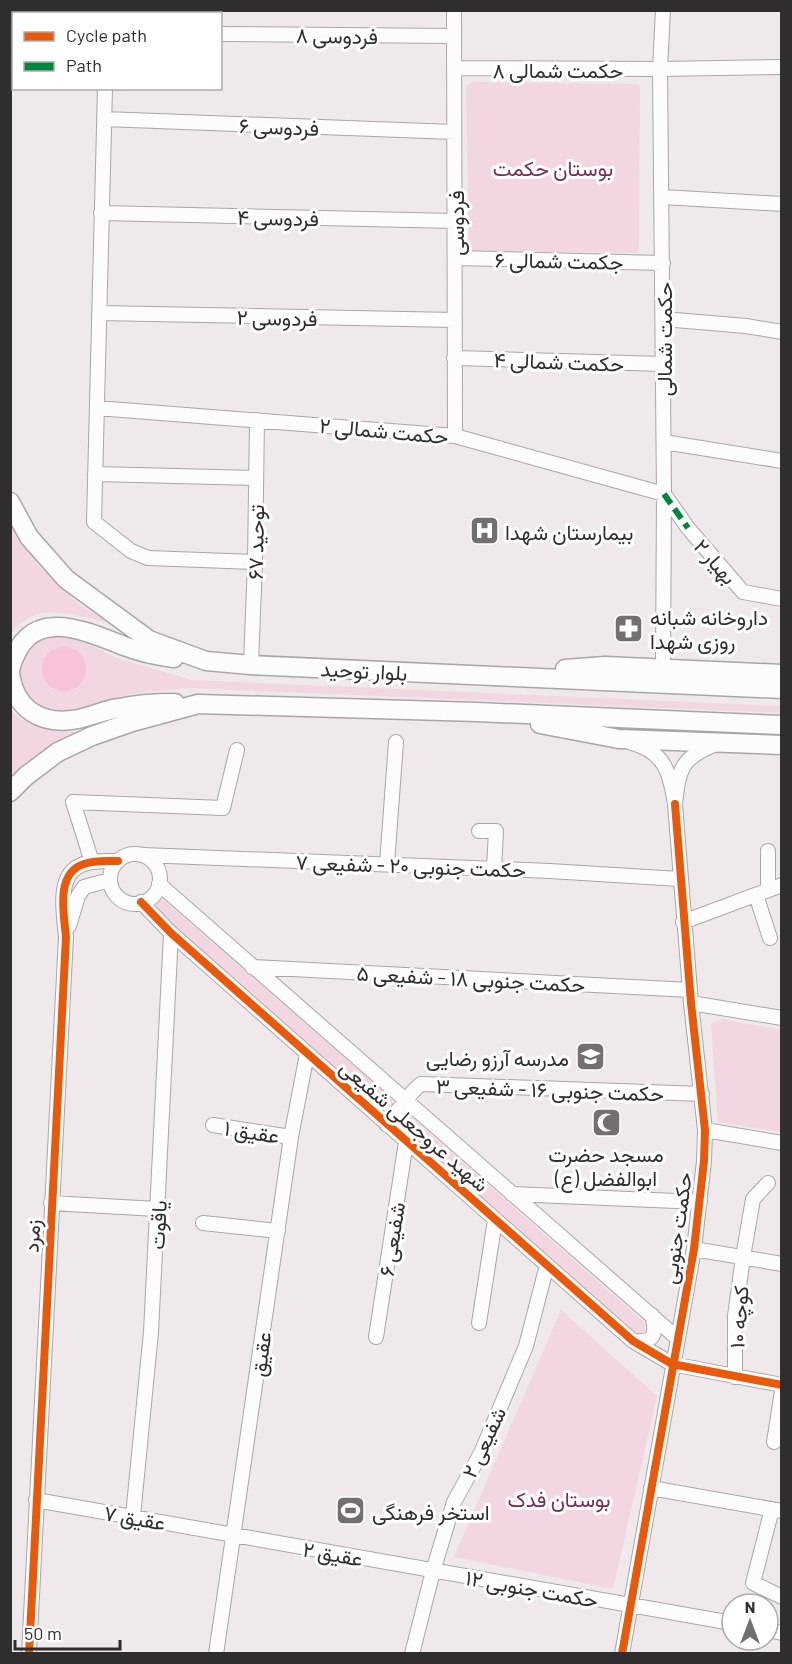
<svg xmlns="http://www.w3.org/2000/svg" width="792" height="1664" viewBox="0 0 792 1664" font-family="Barlow,Vazirmatn,sans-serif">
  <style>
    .green { fill: #f2d6e2 }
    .water { fill: #f7c2da }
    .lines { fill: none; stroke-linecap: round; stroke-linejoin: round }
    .minor-casing { stroke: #aaa6a8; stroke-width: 16 }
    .major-casing { stroke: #aaa6a8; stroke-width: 21 }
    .minor { stroke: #fdfcfc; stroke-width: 14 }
    .major { stroke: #fdfcfc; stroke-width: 18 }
    .quiet { stroke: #00873e; stroke-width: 6; stroke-dasharray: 12 6; stroke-linecap: butt }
    .cycleway-casing { stroke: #fff; stroke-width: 11 }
    .cycleway { stroke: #e8590c; stroke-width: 8 }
    .labels { text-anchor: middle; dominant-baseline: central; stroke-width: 6; stroke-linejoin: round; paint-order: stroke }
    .street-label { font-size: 21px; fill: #302d2e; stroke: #fff }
    .park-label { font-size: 21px; fill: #7b2955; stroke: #fff }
    .poi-label { font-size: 21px; fill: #302d2e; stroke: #fff; text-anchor: start }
  </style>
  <rect width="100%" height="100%" fill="#efe9ec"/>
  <path class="green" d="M472,82L638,84L640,87L639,249L636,253L473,251L469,247L466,86Z
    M10,520L39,566L80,605L108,623C75,615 36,600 11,633Z
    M59,635L73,637L117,658L191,680L781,706L782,713L191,688C172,690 151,691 132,694C101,700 34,732 21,686C15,668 24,653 36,640Z
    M11,712C31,727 51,730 76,732L27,762L11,777Z
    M159,896L392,1099L393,1106L389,1112H385L376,1105L151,906Z
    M722,1019L781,1030V1132L718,1122L711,1024Z
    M407,1115L410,1116L644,1322L646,1331L638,1333L634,1331L402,1127L401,1119Z
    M561,1310L657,1396L613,1589L454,1557Z"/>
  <path class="water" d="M42 669a22 22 0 1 1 44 0a22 22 0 1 1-44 0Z"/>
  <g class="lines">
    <defs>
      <path id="minor" d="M454,10L455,436
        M106,14L107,10
        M220,34L454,36
        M455,68L660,69L782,67
        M105,88L94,522L131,551L148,558L255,562
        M104,119L454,132
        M663,197L782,204
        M101,213L455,221
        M455,258L663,263
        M99,313L455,320
        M663,319L746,326L782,332
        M454,358L664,364
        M97,408L455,436L664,494L688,528L743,592L782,599
        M664,442L782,461
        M95,474L256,478
        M251,665L255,562L257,420
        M663,668L664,494L660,69L663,10
        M632,743C665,752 670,773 675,804C679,768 681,758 716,744
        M479,831H496L494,868
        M768,851V890
        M110 879a25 25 0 1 1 50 0a25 25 0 1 1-50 0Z
        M143,855L550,871L679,879
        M92,862L73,802L223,808L237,750
        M387,864L396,742
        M159,884L677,1338
        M756,895L770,938
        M141,902L171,933L633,1341L672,1364L782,1385
        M683,922L782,885
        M69,926L78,896L84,887L110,880
        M252,967L690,990
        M691,1003L782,1018
        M213,1125L291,1137
        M387,1125C398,1111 407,1095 421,1084L702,1094
        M705,1130L782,1143
        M512,1194L700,1202
        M51,1203L157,1209
        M203,1223L278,1231
        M694,1249L782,1264
        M479,1323L495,1220
        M376,1337L406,1142
        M633,1341C655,1343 657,1334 652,1315
        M735,1377V1316L743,1257L753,1199L768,1183
        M774,1442L782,1391
        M651,1488L782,1511
        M36,1500L732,1623
        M772,1509L753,1583L782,1597
        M133,1516L151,1332L171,933
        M768,1630L782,1633
        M29,1654L66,937C64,914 55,873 84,864C94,860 107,861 118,861
        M216,1654L291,1137L307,1054
        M412,1654L433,1571L454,1502L481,1453L526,1346L547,1265
        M622,1654L694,1249L704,1161L705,1130L691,1003L675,804"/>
      <path id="major" d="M10,502L29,537L66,579L149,640L206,661L251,665L782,689
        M565,669L605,666L782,674
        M10,670C27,605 79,628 124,646C139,652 158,656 174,658
        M10,673C15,710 42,726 78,719C92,716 105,710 119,708C137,704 156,703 175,703
        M540,724L619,739L782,745
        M10,792L26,776L58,752L92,736L132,722L198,704L477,712L782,725"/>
    </defs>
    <use href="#minor" class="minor-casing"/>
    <use href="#major" class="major-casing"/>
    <use href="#minor" class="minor"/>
    <use href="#major" class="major"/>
    <path class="quiet" d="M664,494L688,528"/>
    <defs>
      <path id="cycleway" d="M141,902L171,933L633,1341L672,1364L782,1385
        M29,1654L66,937C64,914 55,873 84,864C94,860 107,861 118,861
        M622,1654L694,1249L704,1161L705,1130L691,1003L675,804"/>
    </defs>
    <use href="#cycleway" class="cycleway-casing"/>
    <use href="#cycleway" class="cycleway"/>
  </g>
  <defs>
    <symbol id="hospital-square" viewBox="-11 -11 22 22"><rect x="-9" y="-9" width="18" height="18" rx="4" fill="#736f70" stroke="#fff"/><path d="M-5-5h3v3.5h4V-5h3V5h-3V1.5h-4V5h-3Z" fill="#fff"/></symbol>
    <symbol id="pharmacy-square" viewBox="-11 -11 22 22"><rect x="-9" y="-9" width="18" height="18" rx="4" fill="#736f70" stroke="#fff"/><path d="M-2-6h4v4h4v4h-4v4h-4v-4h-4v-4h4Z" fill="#fff"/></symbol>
    <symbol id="school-square" viewBox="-11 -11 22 22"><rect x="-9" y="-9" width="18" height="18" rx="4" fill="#736f70" stroke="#fff"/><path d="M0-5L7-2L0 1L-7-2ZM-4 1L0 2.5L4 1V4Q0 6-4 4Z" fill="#fff"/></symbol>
    <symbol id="mosque-square" viewBox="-11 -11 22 22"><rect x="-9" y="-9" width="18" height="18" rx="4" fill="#736f70" stroke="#fff"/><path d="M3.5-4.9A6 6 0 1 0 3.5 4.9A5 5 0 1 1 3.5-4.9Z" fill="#fff"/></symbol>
    <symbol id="stadium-square" viewBox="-11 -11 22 22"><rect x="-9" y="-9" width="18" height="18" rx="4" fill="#736f70" stroke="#fff"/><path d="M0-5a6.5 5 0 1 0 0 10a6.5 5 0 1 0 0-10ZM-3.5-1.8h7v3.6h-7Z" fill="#fff"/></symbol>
  </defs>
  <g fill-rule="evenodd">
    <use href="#hospital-square" x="468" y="514" width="33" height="33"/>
    <use href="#pharmacy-square" x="612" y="612" width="33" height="33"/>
    <use href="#school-square" x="574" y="1040" width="33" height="33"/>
    <use href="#mosque-square" x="590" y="1106" width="33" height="33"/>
    <use href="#stadium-square" x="334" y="1494" width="33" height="33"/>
  </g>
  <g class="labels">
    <g class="street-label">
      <text transform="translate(337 35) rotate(1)">فردوسی ۸</text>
      <text x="558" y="69">حکمت شمالی ۸</text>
      <text transform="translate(279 126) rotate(2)">فردوسی ۶</text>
      <text transform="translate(278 217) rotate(1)">فردوسی ۴</text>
      <text transform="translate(455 223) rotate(-90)">فردوسی</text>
      <text transform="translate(559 260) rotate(1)">جکمت شمالی ۶</text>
      <text transform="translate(277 317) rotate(1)">فردوسی ۲</text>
      <text transform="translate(663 339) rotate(-90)">حکمت شمالی</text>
      <text transform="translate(559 361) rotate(2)">حکمت شمالی ۴</text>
      <text transform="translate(384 430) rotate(5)">حکمت شمالی ۲</text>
      <text transform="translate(255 542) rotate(-89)">توحید ۶۷</text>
      <text transform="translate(716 561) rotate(49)">بهیار ۲</text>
      <text transform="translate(364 670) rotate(3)">بلوار توحید</text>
      <text transform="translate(411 865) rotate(2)">حکمت جنوبی ۲۰ - شفیعی ۷</text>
      <text transform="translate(471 978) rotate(3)">حکمت جنوبی ۱۸ - شفیعی ۵</text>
      <text transform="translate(550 1089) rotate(2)">حکمت جنوبی ۱۶ - شفیعی ۳</text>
      <text transform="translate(415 1125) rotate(41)">شهید عروجعلی شفیعی</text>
      <text transform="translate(252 1131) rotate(9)">عقیق ۱</text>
      <text transform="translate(157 1225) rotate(-87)">یاقوت</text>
      <text transform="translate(676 1228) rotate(-82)">حکمت جنوبی</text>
      <text transform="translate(31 1236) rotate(-87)">زمرد</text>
      <text transform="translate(391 1239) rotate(-81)">شفیعی ۶</text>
      <text transform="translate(738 1317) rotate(-86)">کوچه ۱۰</text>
      <text transform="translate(260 1354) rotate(-82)">عقیق</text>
      <text transform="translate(483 1442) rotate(-65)">شفیعی ۲</text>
      <text transform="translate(135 1517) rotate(10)">عقیق ۷</text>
      <text transform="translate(333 1553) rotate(10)">عقیق ۲</text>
      <text transform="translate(532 1588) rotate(10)">حکمت جنوبی ۱۲</text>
    </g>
    <g class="park-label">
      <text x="553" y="167">بوستان حکمت</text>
      <text x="559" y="1498">بوستان فدک</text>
    </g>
    <g class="poi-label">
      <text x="505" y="531">بیمارستان شهدا</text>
      <text x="650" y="616">داروخانه شبانه<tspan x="650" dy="24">روزی شهدا</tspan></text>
      <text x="569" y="1057" text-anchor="end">مدرسه آرزو رضایی</text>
      <text x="606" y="1153" text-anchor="middle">مسجد حضرت<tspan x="606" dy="24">ابوالفضل (ع)</tspan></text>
      <text x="372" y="1511">استخر فرهنگی</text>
    </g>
  </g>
  <rect width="792" height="1664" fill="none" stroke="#302d2e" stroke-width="24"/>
  <rect x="12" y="12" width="210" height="78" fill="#ffffff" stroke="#acabab" stroke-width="1.5"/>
  <rect x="24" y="32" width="30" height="9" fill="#e8590c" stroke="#acabab" stroke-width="1.5"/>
  <text x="66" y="42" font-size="18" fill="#302d2e">Cycle path</text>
  <rect x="24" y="62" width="30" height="9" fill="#00873e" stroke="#acabab" stroke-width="1.5"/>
  <text x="66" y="72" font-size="18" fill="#302d2e">Path</text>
  <g transform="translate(750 1622)"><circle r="28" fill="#ffffff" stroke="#acabab" stroke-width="1.5"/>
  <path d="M0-4.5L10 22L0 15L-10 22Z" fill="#736f70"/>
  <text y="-9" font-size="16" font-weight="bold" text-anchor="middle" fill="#302d2e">N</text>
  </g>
  <path d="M15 1640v9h105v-9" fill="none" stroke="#302d2e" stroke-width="3"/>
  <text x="24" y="1640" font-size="18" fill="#302d2e" stroke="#ffffff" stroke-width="4.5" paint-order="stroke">50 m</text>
</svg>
